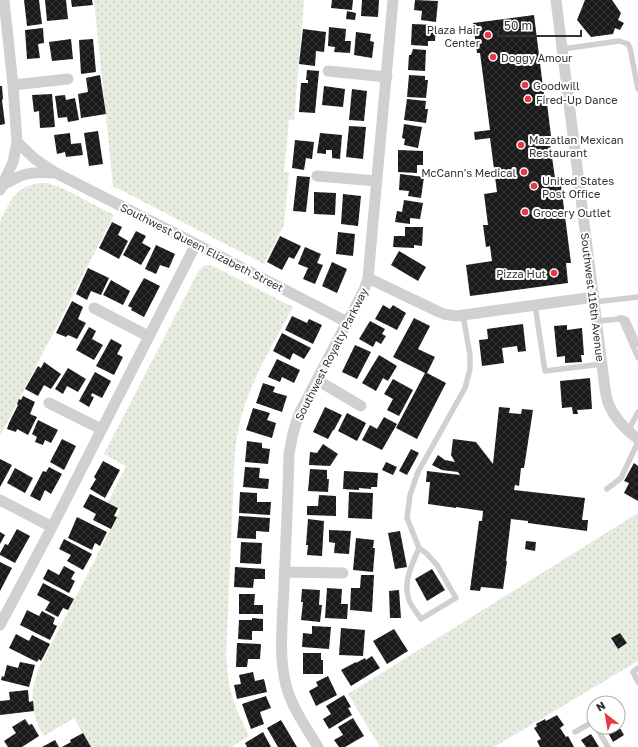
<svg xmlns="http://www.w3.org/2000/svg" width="638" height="747" viewBox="0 0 638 747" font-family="'Golos Text',sans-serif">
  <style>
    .grass { fill: url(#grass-dots) }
    .building { fill: url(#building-cross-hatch) }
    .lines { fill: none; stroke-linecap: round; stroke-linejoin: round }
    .lane { stroke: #d0d0d0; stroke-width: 5.5 }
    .street { stroke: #d0d0d0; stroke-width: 11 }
    .poi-dot { fill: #e63946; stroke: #fff; stroke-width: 1.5 }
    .labels { text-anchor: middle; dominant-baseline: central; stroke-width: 4; stroke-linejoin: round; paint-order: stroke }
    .poi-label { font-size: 11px; fill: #333; stroke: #fff; text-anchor: start }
    .street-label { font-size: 11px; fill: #333; stroke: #fff }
  </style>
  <defs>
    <pattern id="grass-dots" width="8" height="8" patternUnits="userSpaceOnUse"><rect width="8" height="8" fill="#e6ecdf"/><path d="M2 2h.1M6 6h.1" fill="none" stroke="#c6cbc0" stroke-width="1.8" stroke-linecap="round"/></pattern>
    <pattern id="building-cross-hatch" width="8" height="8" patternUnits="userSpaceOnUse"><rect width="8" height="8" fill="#1a1a1a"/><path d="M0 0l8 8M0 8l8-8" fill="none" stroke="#333"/></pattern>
  </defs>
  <rect width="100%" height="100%" fill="#fff"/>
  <path class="grass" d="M94,0H304L294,120H289L284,172L289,173L284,225L264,264L113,186Z
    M40,183H47L60,187L114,215L0,436V221C11,200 15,187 40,183Z
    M205,265L213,266L293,307C274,343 251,379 241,418C238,428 237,438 235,449L226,657C227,664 227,670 228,676C230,698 240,717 249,736L231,747H91L74,718L44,736C34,720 30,702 34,684C35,679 37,673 39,668L121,509L108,502L126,466L104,454L199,270L201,268Z
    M638,513V661L494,747H380L348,694Z"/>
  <path class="building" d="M24,0H39L42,24L27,26Z
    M45,0H66L68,19L47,21Z
    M71,0H92L93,5L72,7Z
    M332,0H353L352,10L331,8Z
    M362,0H379L378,17L361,16Z
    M415,0L438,1L436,22L421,20L422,11L414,10Z
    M585,0H612L621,13L618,20L624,23L620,30L615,28L613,34L591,37L577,20Z
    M347,11L356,13L355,20L346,19Z
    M534,15L544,95H546L551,136H549L556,185H561L571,263H566L568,283L470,296L466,265L492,261L490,246L486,247L483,225H488L484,194L497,192L490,138L475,140L474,132L490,130L480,53H477L473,23Z
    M412,24L436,25L435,41H428V46L411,45Z
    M329,27L346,29L345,41H351L350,53L334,52L335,47L328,46Z
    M43,28L44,43L38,44L40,58L27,59L25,30Z
    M303,29L326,32L324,52L316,51L315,66L299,64Z
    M356,32L371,34L370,41L374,42L372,58L354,55Z
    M71,39L73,59L52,61L49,42Z
    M93,39L96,72L81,74L79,40Z
    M413,49L426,50L425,71L408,70L409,55H411Z
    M307,70L319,71L315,113L299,112L301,83H308V80H306Z
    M100,75L106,114L81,118L78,94L88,92L86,78Z
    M409,75L425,76V80H428L426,98L407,97Z
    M0,86H2L3,99L2,100L5,124L0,125Z
    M324,86L345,89L343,107L322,105Z
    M352,89L367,91L364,121L349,120Z
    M52,94L55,127L40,128L39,111L34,112L32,95Z
    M65,95L66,100L75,98L79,120L68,122L67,117L58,118L55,96Z
    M407,99L426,101L425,109H428L426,123L404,120Z
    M404,124L422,127L418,148L404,145L405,139L402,138Z
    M349,126L366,127L363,159L346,157Z
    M98,131L103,164L89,166L84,133Z
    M70,133L71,144L81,143L83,155L66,157L65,152L57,154L54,135Z
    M320,133L342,135L340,159L332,158V150H326V154L317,153Z
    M295,140L314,142L312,159L306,158L304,170L292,168Z
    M398,150L423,151V165H417V173L398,172Z
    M400,174L424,177L421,198L408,196L409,191L399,190Z
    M297,176L310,177L306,212L293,211Z
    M314,192L336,193L335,215L314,214Z
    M343,194L361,196L358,226L341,224Z
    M404,200L423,203L420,219L410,218V224L395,222L397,211L402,212Z
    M112,222L122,227L118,235L128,241L119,259L99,248Z
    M405,227H423L422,246L414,245V248L393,247L394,236H405Z
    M136,231L146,236L142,243L151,248L141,265L123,255Z
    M338,232L355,234L353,256L336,254Z
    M280,236L301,246L294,259L289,257L282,270L267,262Z
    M156,245L175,254L169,268L160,265L156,274L145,269Z
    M305,247L321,254L317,263L323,265L315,284L303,279L308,268L298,264Z
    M399,251L426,267L418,281L391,265Z
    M332,262L347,269L337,293L322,286Z
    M88,268L109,278L101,295L91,291L87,300L76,294Z
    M144,278L160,286L144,317L131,310L132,308L128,306Z
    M111,280L130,291L123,305L103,295Z
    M72,301L83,307L78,319L86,323L77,339L68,335L66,337L56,333Z
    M383,305L390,309L393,305L406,313L397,330L375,319Z
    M292,316L307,323L309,319L322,325L313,344L285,330Z
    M414,318L430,326L418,349L435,357L427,373L446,383L417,439L396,428L425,373L393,357Z
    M370,321L385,329L382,334L386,336L381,344L376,341L373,347L359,339Z
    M523,324L526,351L518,352L517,346L502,348L504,363L482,366L479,340L488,339L487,329Z
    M567,325V330L582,328L584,355H581L582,362L565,363V356L557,357L554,326Z
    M89,327L96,331L92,339L103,345L94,360L76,350Z
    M282,333L311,348L304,359L293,353L290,360L273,351Z
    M111,339L122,345L117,354L123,357L114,375L96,366Z
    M355,345L371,352L357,379L342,372Z
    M379,355L397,366L388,381L383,378L376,391L362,383Z
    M277,359L300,370L294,383L282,377L280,382L268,377Z
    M44,362L61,374L51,389L44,385L38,396L25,389L38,366L41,368Z
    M68,368L86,379L78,392L67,386L63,394L55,389Z
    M95,372L111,381L102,398L92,393L91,396L94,397L89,407L79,401Z
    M590,378L592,409L577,410L578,414H573L572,407L562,408L560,381Z
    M393,379L413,390L399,416L387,410L393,399L384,394Z
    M263,383L275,387L273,392L287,396L282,412L256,403Z
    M23,396L35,402L30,414L37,417L28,435L17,429L16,432L7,429L9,423L18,405L17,404L19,399L21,400Z
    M325,407L342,415L334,430H333L328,439L313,432Z
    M499,407L510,408L509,413L521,414L522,409L533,410L524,468H521L519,486L515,485L514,490L585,498L582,520H588L587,531L528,523V521L511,519L506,561H507L503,589L481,587L480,591L470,590L479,521H482L483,511L456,507V508L428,504L430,482H426L427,471L460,475L458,472L442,470L432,465L438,455L445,460L455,462L451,455L453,439L476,442L493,464Z
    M253,408L270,413L267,420L276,423L272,438L246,430Z
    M347,413L366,423L357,441L338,431Z
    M384,417L397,424L382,450L362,440L370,425L377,429Z
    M38,420L58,430L51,443L45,440L43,445L35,442L37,437L32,434Z
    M62,439L76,446L64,470L50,462Z
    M247,441L262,443V448L270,449L268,464L245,462Z
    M323,444L338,454L330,466L309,465L310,452L317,453Z
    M411,449L419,453L407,475L399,471Z
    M0,459L12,465L0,487Z
    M103,461L120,470L105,498L90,489L96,479L94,477Z
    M386,462L397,467L393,475L382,470Z
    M634,463L638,466V501L624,493L629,483L624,481Z
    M49,467L62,474L51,494L45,490L40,501L30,496L43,471L46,472Z
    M245,467L260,468L259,478L269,479L268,489L243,487Z
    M15,468L33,478L25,493L7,483Z
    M310,469L327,470V479H329L328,492L308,491Z
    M344,471L378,473L377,487H371V489L359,488V490L343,489Z
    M240,492L257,493V502H271L270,515L239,513Z
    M349,492L373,493L372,519L348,518Z
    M90,494L118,508L114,516L117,517L111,529L93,520L96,514L83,507Z
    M319,495L336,496V516L307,515V506H318Z
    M239,516L270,518L269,532L256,531V539L237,538Z
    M77,517L107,532L100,546L95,543L92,550L68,538Z
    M308,519L324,521L322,556L307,555L308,545H306Z
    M17,529L30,536L15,563L0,555V553L5,544L8,545Z
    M329,530L351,531L349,554L334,553L335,543L329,542Z
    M400,531L407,567L395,569L388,533Z
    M0,532L5,535L0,544Z
    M356,538L374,540L373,548H375L373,572L353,570Z
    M64,539L92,554L83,570L67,561L71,555L59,549Z
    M526,541L536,542L535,551L525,549Z
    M241,542L262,543L261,564L240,563Z
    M0,562L12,568L0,591Z
    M64,566L75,572L71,579L75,581L69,593L43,579L48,569L59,575Z
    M235,567L265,569V579H254L253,588L234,587Z
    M432,569L445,590L427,601L415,579Z
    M361,575H374L372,612L350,610L351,588H360Z
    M43,583L74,599L68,610L63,608L58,617L45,610L50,602L37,595Z
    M327,588L342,589L341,604H348L347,619L325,618Z
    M302,589L320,590L319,605H322L320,622L301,620L303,602H301Z
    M399,590L401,618H390L389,591Z
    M239,594H255L254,605H263V614H239Z
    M27,610L39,616L42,611L55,618L53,624L57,626L50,640L20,625Z
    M252,618L263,619V631H252V640L238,639L239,620H252Z
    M312,626L331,627L329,649L302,647L303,633L312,634Z
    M341,628L365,630L363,656L339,655Z
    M394,629L408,651L387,664L373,641Z
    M620,633L627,643L618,649L611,638Z
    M16,634L29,641L32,635L50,644L41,661L39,659L37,662L9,648Z
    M237,643L261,644L260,659H248L247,667H236Z
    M303,653H321V660H323V674H303Z
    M372,656L380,668L351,686L341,670L356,662V663L365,658L366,660Z
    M20,662L35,665L29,687L1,680L2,676L4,677L7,665L18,668Z
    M253,672L255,681L264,679L267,692L237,699L234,685L241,684L239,675Z
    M328,676L337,695L316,706L309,691L318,686L316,682Z
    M28,690L29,702L33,701L34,711L0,715V701L10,700L9,692Z
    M344,695L351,707L348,708L352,715L329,729L323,719L331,714L326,706Z
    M266,696L271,708L260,712L264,724L251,729L242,704Z
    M557,715L564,725L560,728L566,737L568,736L574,747H540L537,741L541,739L534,728L537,726L536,724L545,719L546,721Z
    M353,718L364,736L345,747H339L334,740L343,735L338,727Z
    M25,719L29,725L32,724L39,736L22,747H8L4,741L16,733L12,727Z
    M281,720L297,747H278L267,728Z
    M618,725L624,735L613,742L605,727H618Z
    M263,732L271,747H247L245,743Z
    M83,733L91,747H62L71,742L70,740Z
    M591,734L599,747H586L581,740Z
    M55,740L59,747H42Z"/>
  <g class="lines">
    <path class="lane" d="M562,49L619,41L628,44L630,48L638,89
      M594,302L638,297
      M535,305L545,371L602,364
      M619,318H623L627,320L638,345
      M597,321L620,319L622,321L638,358
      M628,431L638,412
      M607,489L621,478L638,442
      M419,548C413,563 402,582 409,600C411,606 417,613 421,619L456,598L437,565L426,553L419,548L407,518L410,495L418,472L465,388L470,369V355L463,315
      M638,668L633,672L638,682
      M596,727L608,747
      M575,732L589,724L592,723L594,724"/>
    <path class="street" d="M556,0L605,389C606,395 607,400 609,405C615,419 626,430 638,439
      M328,71L387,77
      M13,85L68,79
      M17,142L35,159L56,173L196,244L347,322
      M317,176L377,181
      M2,186C22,173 32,171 56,173
      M0,190L13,162L17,142L13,85L4,0
      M368,278L439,312L444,314L456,316L594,297
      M94,308L148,336
      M317,380L361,406
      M49,403L101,429
      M0,500L52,527
      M285,572L343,573
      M0,625L52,527L196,244
      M318,747C306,727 292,708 286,685C278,654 283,617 284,585C286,541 288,498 289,454L293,433L299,414L364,290L368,278L393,0"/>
  </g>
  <g class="poi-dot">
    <circle cx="488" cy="35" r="4"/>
    <circle cx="493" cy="57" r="4"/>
    <circle cx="525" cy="85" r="4"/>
    <circle cx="528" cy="99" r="4"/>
    <circle cx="521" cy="145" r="4"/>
    <circle cx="524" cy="172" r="4"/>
    <circle cx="534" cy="186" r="4"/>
    <circle cx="525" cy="212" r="4"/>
    <circle cx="554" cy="273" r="4"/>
  </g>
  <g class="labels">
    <g class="poi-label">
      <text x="480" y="29" text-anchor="end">Plaza Hair<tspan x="480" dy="13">Center</tspan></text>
      <text x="501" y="57">Doggy Amour</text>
      <text x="533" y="85">Goodwill</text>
      <text x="536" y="99">Fired-Up Dance</text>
      <text x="529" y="139">Mazatlan Mexican<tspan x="529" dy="13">Restaurant</tspan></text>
      <text x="516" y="172" text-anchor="end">McCann's Medical</text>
      <text x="542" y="180">United States<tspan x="542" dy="13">Post Office</tspan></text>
      <text x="533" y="212">Grocery Outlet</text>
      <text x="546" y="273" text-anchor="end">Pizza Hut</text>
    </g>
    <g class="street-label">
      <text transform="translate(202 247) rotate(27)">Southwest Queen Elizabeth Street</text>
      <text transform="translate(593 297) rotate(83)">Southwest 116th Avenue</text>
      <text transform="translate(331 354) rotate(-63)">Southwest Royalty Parkway</text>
    </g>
  </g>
  <g transform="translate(606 715) rotate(329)"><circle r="19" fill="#ffffff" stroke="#adadad"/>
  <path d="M0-3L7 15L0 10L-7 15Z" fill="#e63946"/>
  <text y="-6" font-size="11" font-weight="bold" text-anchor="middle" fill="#333333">N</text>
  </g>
  <path d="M498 30v6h83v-6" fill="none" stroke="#333333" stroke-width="2"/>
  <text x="504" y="30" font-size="12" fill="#333333" stroke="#ffffff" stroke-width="3" paint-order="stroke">50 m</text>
</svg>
